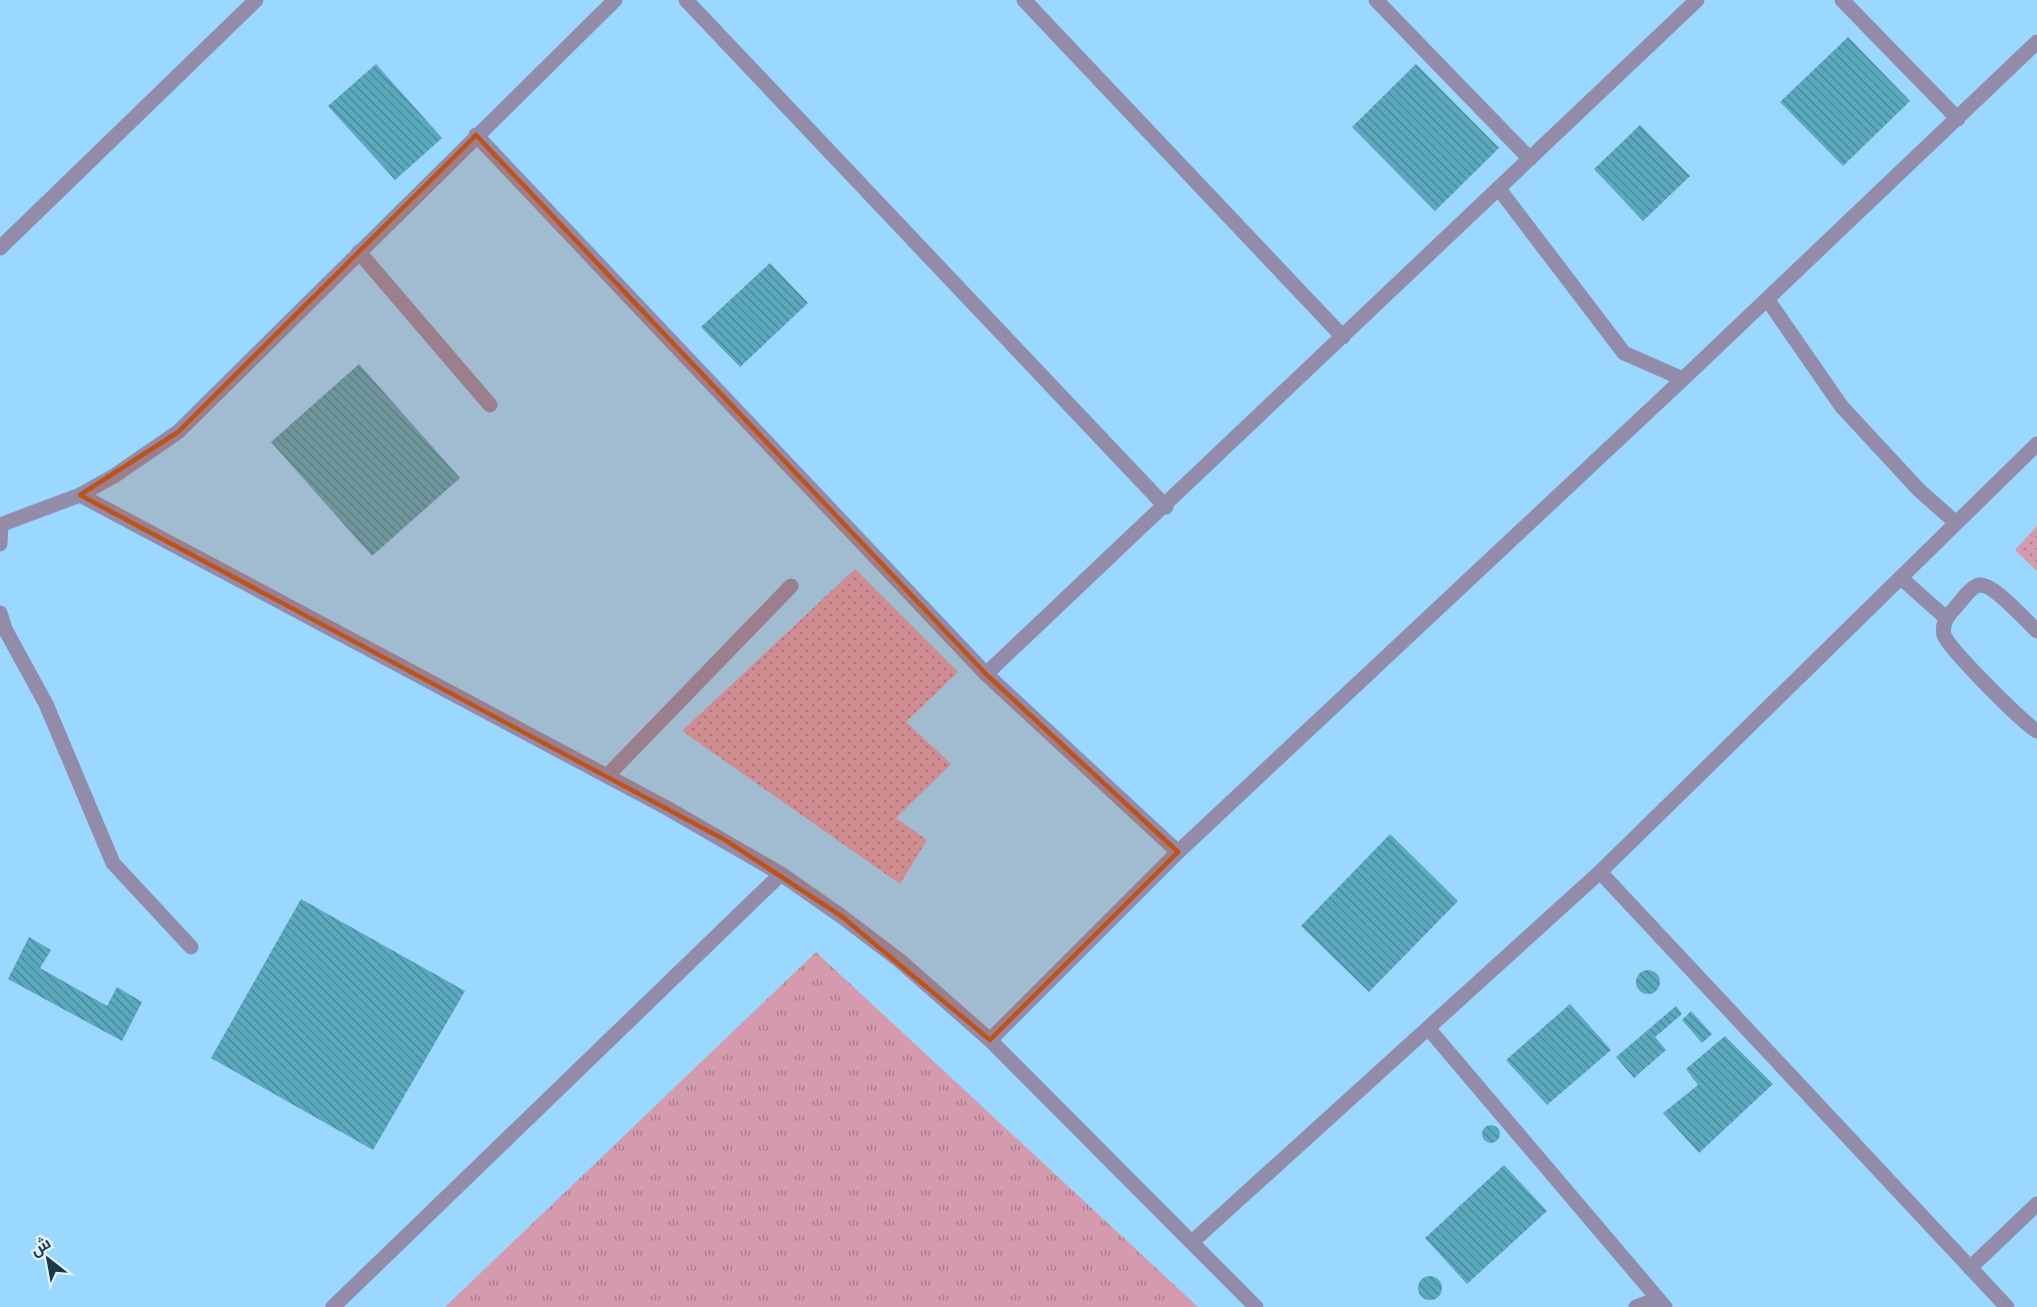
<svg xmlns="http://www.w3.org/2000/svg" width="2037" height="1307" viewBox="0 0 2037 1307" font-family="'Alegreya Sans',Cairo,sans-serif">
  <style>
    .park { fill: url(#park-tufts) }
    .garden { fill: url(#garden-dots) }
    .building { fill: url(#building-back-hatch) }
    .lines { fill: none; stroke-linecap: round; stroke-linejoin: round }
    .lane { stroke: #938baa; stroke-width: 15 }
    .street { stroke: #938baa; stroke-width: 15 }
    .marked { fill: #bf5218; fill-opacity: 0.2; stroke: #bf5218; stroke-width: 4.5; stroke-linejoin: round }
  </style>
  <defs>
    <pattern id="park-tufts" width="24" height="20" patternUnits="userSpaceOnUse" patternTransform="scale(1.5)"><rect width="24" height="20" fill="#d49baf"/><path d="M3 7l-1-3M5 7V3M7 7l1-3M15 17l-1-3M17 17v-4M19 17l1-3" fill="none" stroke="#ab7f90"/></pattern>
    <pattern id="garden-dots" width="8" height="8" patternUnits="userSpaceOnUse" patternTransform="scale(1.5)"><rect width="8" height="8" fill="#d49baf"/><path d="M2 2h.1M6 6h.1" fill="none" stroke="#ab7f90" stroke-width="1.8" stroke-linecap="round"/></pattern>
    <pattern id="building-back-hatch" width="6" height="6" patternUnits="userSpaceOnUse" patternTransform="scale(1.5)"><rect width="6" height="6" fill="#5aa9bd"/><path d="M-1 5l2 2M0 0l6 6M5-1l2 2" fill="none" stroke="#4a8a9b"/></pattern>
  </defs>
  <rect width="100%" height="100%" fill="#9ad8ff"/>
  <path class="park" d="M816,952L1198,1307H445Z"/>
  <path class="garden" d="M2037,526V571L2015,550Z
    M855,569L958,672L906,722L951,764L896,818L927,840L900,884L682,731Z"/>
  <path class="building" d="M1848,37L1910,101L1843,166L1780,102Z
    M376,64L442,138L395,180L328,106Z
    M1416,64L1499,148L1435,211L1352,127Z
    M1640,125L1690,176L1643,221L1594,169Z
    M770,263L808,303L740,367L701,327Z
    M359,364L460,478L372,556L271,442Z
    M1390,834L1458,901L1369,992L1301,926Z
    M301,899L465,991L373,1150L211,1058Z
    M29,937L51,950L40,968L107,1006L117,987L142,1002L122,1041L8,979Z
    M1636 982a12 12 0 1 1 24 0a12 12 0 1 1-24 0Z
    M1570,1004L1611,1050L1547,1105L1506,1060Z
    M1676,1006L1682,1014L1655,1037L1666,1050L1634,1078L1616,1057Z
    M1691,1011L1712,1034L1702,1043L1682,1020Z
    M1725,1036L1773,1084L1699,1153L1663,1113L1698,1085L1686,1069Z
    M1482 1134a9 9 0 1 1 18 0a9 9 0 1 1-18 0Z
    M1504,1165L1547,1211L1467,1284L1425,1238Z
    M1418 1288a12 12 0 1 1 24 0a12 12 0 1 1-24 0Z"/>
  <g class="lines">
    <path class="lane" d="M359,252L490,405
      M0,544L1,525
      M1901,578L1946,618
      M0,613L5,629L46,704L113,863L191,947
      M2037,631C2026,621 1994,584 1980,585C1971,586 1962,600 1956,607C1949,614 1941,623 1944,635C1949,649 2022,722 2037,731
      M607,776L791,586"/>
    <path class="street" d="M686,0L1166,507
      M1024,0L1343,337
      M1376,0L1530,159
      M1842,0L1958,119
      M476,135L986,674L1178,852
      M1499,189L1624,353L1683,379
      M0,248L256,0
      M1767,299L1842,407L1919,490L1955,522
      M80,495L667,808L781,874L841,916L899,960L990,1040L1256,1307
      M0,525L80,495L114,476L178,432L615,0
      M986,674L1697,0
      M1600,872L2007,1307
      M1428,1028L1665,1307
      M990,1040L1178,852L1683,379L2037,42
      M1192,1242L1600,872L2037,444
      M1970,1268L2037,1204
      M333,1307L781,874
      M1636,1307L1658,1299"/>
  </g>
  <path class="marked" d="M476,135L986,674L1178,852L990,1040L841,916L725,840L80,495L178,432Z"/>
  <g transform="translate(48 1259) rotate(329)" stroke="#e1f3ff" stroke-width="4.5" paint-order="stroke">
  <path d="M0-4.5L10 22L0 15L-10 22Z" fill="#1d3746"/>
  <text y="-9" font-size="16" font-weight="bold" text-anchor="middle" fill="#1d3746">ش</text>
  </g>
</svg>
